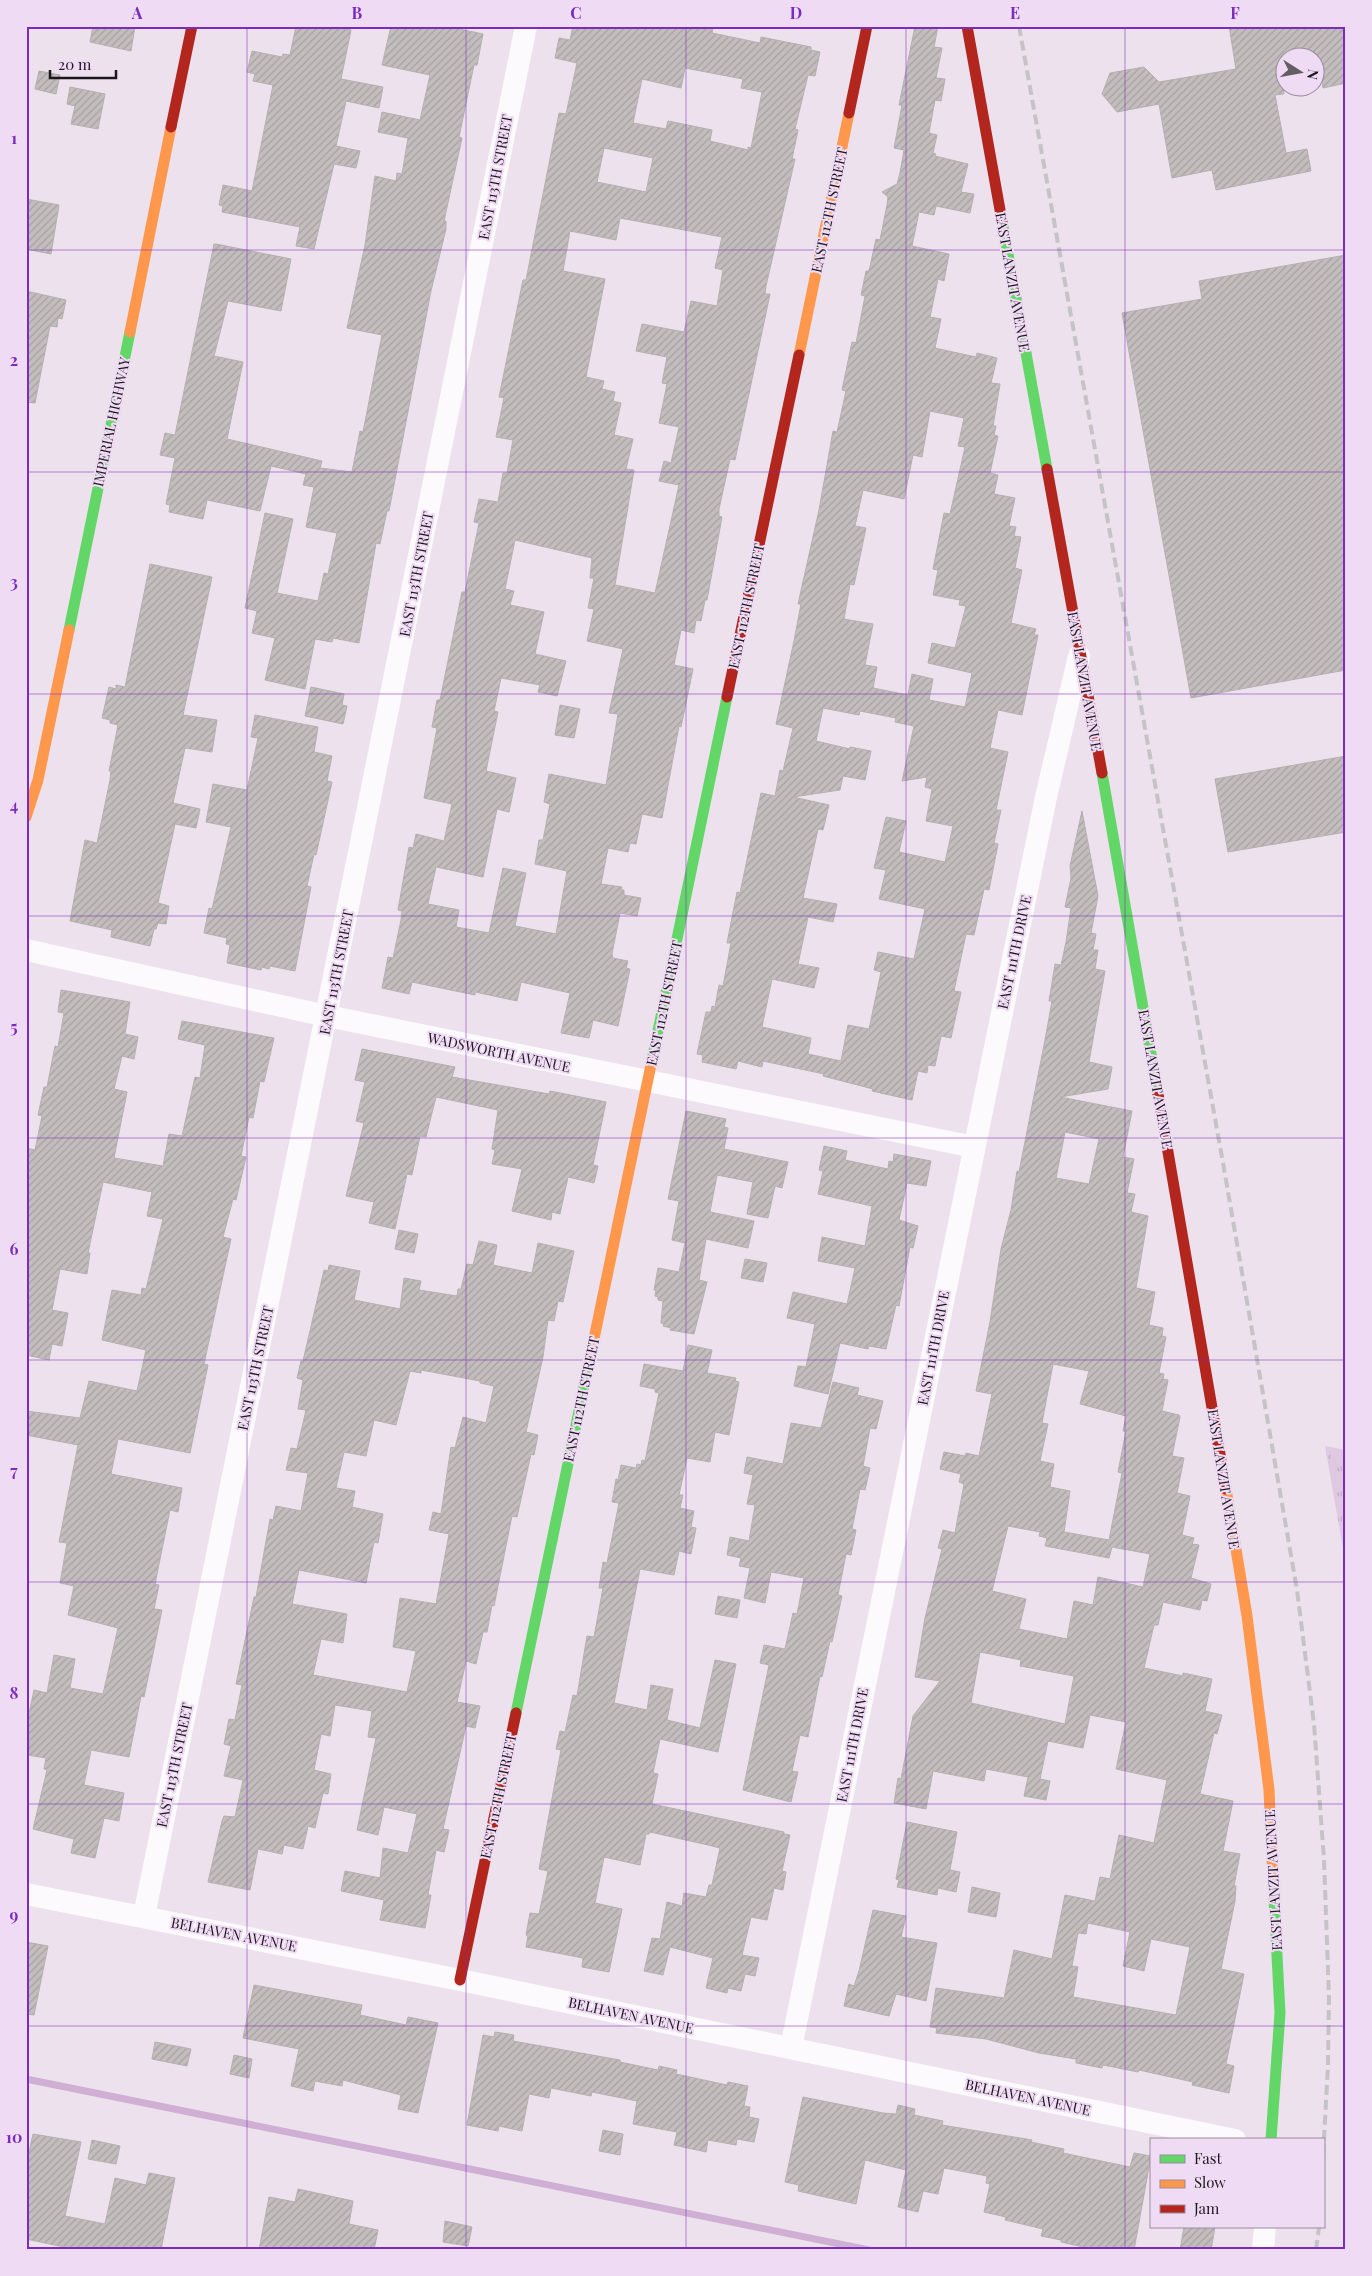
<svg xmlns="http://www.w3.org/2000/svg" width="1372" height="2276" viewBox="0 0 1372 2276" font-family="'Playfair Display',serif">
  <style>
    .grass { fill: url(#grass-tufts) }
    .lines { fill: none; stroke-linecap: round; stroke-linejoin: round }
    .stream { stroke: #cfafd4; stroke-width: 7 }
    .building { fill: url(#building-hatch); stroke: #b5b0b0; fill-rule: evenodd }
    .street { stroke: #fcfafc; stroke-width: 22 }
    .fast { stroke: #63d668; stroke-width: 11 }
    .slow { stroke: #ff974d; stroke-width: 11 }
    .jam { stroke: #b3261e; stroke-width: 11 }
    .rail { stroke: #c6c3c6; stroke-width: 4; stroke-dasharray: 10 5; stroke-linecap: butt }
    .grid { fill: none; stroke: #7b2cbf; stroke-width: 1; stroke-opacity: 0.55 }
    .labels { text-anchor: middle; dominant-baseline: central; stroke-width: 4; stroke-linejoin: round; paint-order: stroke }
    .street-label { font-size: 14px; fill: #1d161e; stroke: #efdbf3 }
    .neatline { fill: none; stroke: #7b2cbf; stroke-width: 2 }
    .grid-label { font-size: 16px; text-anchor: middle; font-weight: bold; fill: #7b2cbf }
  </style>
  <defs>
    <pattern id="grass-tufts" width="24" height="20" patternUnits="userSpaceOnUse" patternTransform="scale(1.25)"><rect width="24" height="20" fill="#dec9e1"/><path d="M3 7l-1-3M5 7V3M7 7l1-3M15 17l-1-3M17 17v-4M19 17l1-3" fill="none" stroke="#beacc1"/></pattern>
    <pattern id="building-hatch" width="6" height="6" patternUnits="userSpaceOnUse" patternTransform="scale(1.25)"><rect width="6" height="6" fill="#c3bdbd"/><path d="M-1 1l2-2M0 6l6-6M5 7l2-2" fill="none" stroke="#a7a2a2"/></pattern>
  </defs>
  <rect width="100%" height="100%" fill="#ece1ed"/>
  <path class="grass" d="M1325,1446L1346,1450V1565Z"/>
  <g class="lines">
    <path class="stream" d="M26,2079L869,2250"/>
  </g>
  <path class="building" d="M93,26H135L131,51L90,42Z
    M296,26H336L351,30L341,79L383,87L379,108L346,101L336,146L360,151L356,168L334,164L314,249L296,246L300,227L222,212L223,206L219,205L223,185L252,191L273,85L253,81L255,74L247,72L252,51L282,57L283,54L290,55Z
    M391,26H445L483,34L477,65H474L459,137L462,138L444,221H446V229L431,291L389,511H387L380,544L376,543L359,643L333,638L332,642L315,639L305,689L265,680L275,638L252,633L257,611L245,608L265,513L293,519L277,593L318,601L324,573L328,574L337,533L306,527L314,487L303,485L306,474L271,466L260,511L207,500L203,519L169,512L170,505L166,504L175,458L160,455L165,433L175,435L214,244H216L291,259L281,311L228,301L214,356L243,362L227,439L322,461L320,468L352,472L360,431L363,432L382,335L347,328L365,245L375,176L396,181L397,173L402,174L408,138L378,132L382,112L420,120L430,75L382,65Z
    M573,26H703L713,28L712,33L760,43L761,37L811,47V50L820,52L815,76L808,75L795,129L798,130L792,159H795L766,286L765,294H770L735,460L730,459L719,509V516L722,517L707,600H705L701,621L696,620L694,633L681,630L674,665L693,669L681,727L679,726L662,818L642,814L636,844L630,843L628,852L608,848L601,884L622,887L621,890H624V895L641,898L637,916L620,913L612,954L613,958L628,961L626,968L630,969L618,1026L593,1020L589,1038L561,1033L570,993L521,982L517,1001L475,992V995L412,982L409,994L382,988L388,957L393,958L401,920L402,911L398,910L409,847L413,848L416,834L444,841L452,804L424,798L437,728L432,727L437,700H440L462,592H465L479,523L474,522L479,499L498,502L503,473H507L513,440L496,437L504,398L499,397L523,280H526L559,113L566,114L577,63L555,58L559,38L570,40ZM685,68L743,79L741,88L762,92L751,148L748,147V150L710,141L712,130L668,121L666,129L633,123L642,79L681,88ZM604,148L653,158L646,192L597,182ZM620,218L722,237L715,268L723,270L717,306L691,301L684,332L642,324L636,351L667,357L662,383L667,384L659,423L679,427L671,463L664,461L659,481L679,485L655,593L615,585L634,470L626,469L633,439L614,435L621,403L613,401L615,392L602,389L604,381L586,377L605,279L563,271L570,231L616,240ZM515,540L592,558L590,578H594L588,608L594,609L587,641L623,649L609,713L618,714L606,785L549,774L544,802L550,804L543,840H539L535,864L567,871L556,934L515,926L526,873L503,868L489,933L456,927L459,910L428,904L436,867L483,877L497,809L509,812L516,778L486,771L498,712L494,711L501,678L540,685L538,692L557,696L566,661L535,654L544,612L510,605L514,591L505,589Z
    M915,26H938L934,47L942,48L936,78L945,79L941,101L935,100L929,133L937,135L933,153L936,154L935,156L968,164L961,192L974,194L970,213L936,206L934,215L919,212L912,246L949,254L944,281L938,279L930,317L941,319L935,348L976,357L977,353L997,358L991,383L1000,384L993,426H996L994,435L998,436L990,473L998,475L994,494L1015,498L1009,526L1016,527L1014,536L1021,537L1015,568L1022,570L1011,623L1036,629L1034,635H1038L1022,715L998,710L990,748L1008,752L996,810H1001L994,843L998,844L989,890L984,889L974,935L966,934L954,991L961,992L951,1038L941,1036L935,1066L928,1065L927,1073L918,1071L912,1100L872,1091L873,1089L823,1076L824,1074L763,1061L762,1067L738,1061L736,1069L702,1062L703,1055L697,1054L706,1012H711L712,1006L715,1007L719,985L723,986L731,943H727L737,892L740,893L761,793L775,796L780,770L783,771L793,728L776,724L794,641L801,604H798L819,510L833,431L837,432L846,391L842,390L852,342L856,343L865,296L861,295L866,271H869L876,239L880,240L887,205L888,197L882,192L897,184L900,173L904,150L894,148L902,105H899ZM930,411L964,418L958,446L965,447L950,514L944,513L936,554L933,569L938,570L933,595L960,600L959,605L966,606L955,648L932,643L928,663L972,673L965,707L929,700L933,679L912,674L908,695L873,688L877,667L865,665L873,624L844,619L850,584L854,585L866,528L855,526L863,490L904,499L913,455L922,457ZM823,708L859,715L860,711L896,718L895,722L914,726L902,781L927,777L925,787L932,789L926,821L953,826L945,862L899,852L906,821L886,817L874,868L886,870L879,899L925,909L914,959L878,952L874,970L881,972L869,1029L848,1025L841,1061L808,1054L811,1038L762,1027L772,979L814,988L819,968L798,964L808,917L833,922L837,904L803,898L818,829L823,830L829,805L793,797L840,790L843,776L865,780L871,751L850,747V749L816,741Z
    M1229,26H1346V83L1323,88L1318,60L1314,61V58H1284V67L1280,68L1284,94L1275,95L1286,153L1307,149L1311,171L1216,190L1212,170L1172,178L1159,104L1117,112L1102,94L1110,73L1144,67L1159,82L1236,69Z
    M39,71L60,75L56,94L35,89Z
    M70,87L105,94L98,129L71,124L75,106L67,104Z
    M26,199L59,205L51,254L26,249Z
    M1346,255V670L1191,698L1122,313L1202,299L1199,281Z
    M26,291L66,300L62,319L58,318L57,327L50,326L35,403L26,402Z
    M150,564L212,577L183,715L217,720L212,752L185,748L173,803L200,809L196,828L175,824L158,903L169,906L166,924L158,923L156,929H154L150,946L111,937L112,930L70,921L85,840L97,843L110,780L111,771H109L118,725L110,723V720L102,718L109,687L116,689V685L125,687Z
    M311,687L344,694L342,705L347,706L343,724L305,716Z
    M560,705L580,709L574,738L555,735Z
    M255,715L318,727L314,752L332,756L327,781L332,782L316,855L314,854L307,886L311,887L295,971L270,966L269,969L262,967L261,970L227,963L230,945L226,944L227,938L204,933L209,908L212,909L231,827L206,822L213,784L247,790L258,738L251,737Z
    M1346,756V832L1228,852L1215,779Z
    M1082,811L1098,896L1091,933L1096,934L1093,950H1098L1095,969L1105,971L1089,1062L1112,1067L1108,1089L1060,1097L1132,1111L1123,1157L1134,1159L1127,1193L1135,1194L1131,1212L1148,1216L1136,1288L1155,1292L1149,1325L1163,1328L1162,1336L1166,1337L1159,1373L1164,1374L1163,1379L1168,1380L1162,1411L1179,1415L1180,1417L1172,1456L1184,1458L1177,1493L1190,1496L1182,1535L1194,1538L1192,1544L1199,1545L1191,1578L1211,1584L1207,1601L1202,1600L1200,1610L1163,1602L1158,1625H1154L1144,1668L1183,1676V1673L1212,1679L1205,1711L1222,1715L1217,1734L1214,1733L1200,1794L1233,1801L1223,1851L1240,1854L1234,1886H1236L1235,1901L1221,1969L1244,1974L1226,2064L1234,2066L1229,2093L1192,2085L1193,2082L1139,2070L1138,2072L1103,2065L1102,2068L1076,2063V2059L1039,2053L986,2039L936,2033L937,2028L930,2027L936,1988L1004,1998L1014,1950L1052,1959L1065,1895L1095,1901L1100,1877L1110,1879L1119,1835L1154,1843L1167,1780L1116,1769L1126,1722L1090,1715L1083,1748L1048,1741L1040,1779L1050,1781L1046,1800L1024,1796L1028,1777L986,1769L984,1781L933,1771L926,1809L894,1803L898,1778L901,1779L913,1716L940,1681L915,1677L925,1618L942,1549L938,1548L943,1530L955,1533L964,1484L959,1482L961,1474L940,1469L944,1452L965,1456L966,1453L979,1456L992,1394L976,1391L990,1322L1001,1249L1011,1210L1017,1171L1019,1172L1045,1040L1052,1001H1049L1055,964L1061,965L1066,942L1071,908L1065,907L1071,878L1070,866ZM1065,1132L1099,1139L1089,1184L1056,1178ZM1053,1364L1089,1371L1080,1404L1126,1416L1123,1431H1126L1118,1472L1122,1473L1109,1540L1064,1532L1070,1491L1050,1487L1054,1464L1040,1461L1048,1424L1042,1423ZM1008,1526L1040,1532L1039,1536L1047,1538L1045,1546L1109,1558L1112,1547L1150,1554L1143,1587L1098,1577L1093,1605L1074,1601L1067,1639L1019,1629L1026,1599L992,1591ZM980,1652L1021,1660L1020,1666L1074,1676L1065,1724L971,1703ZM1088,1923L1130,1932L1123,1966L1144,1971L1151,1939L1190,1947L1176,2015L1073,1997L1078,1967L1072,1966L1078,1933L1086,1934Z
    M61,990L130,1002L125,1034L138,1037L134,1059L122,1056L114,1089L127,1092L114,1158L163,1166L169,1134L182,1136L195,1077L200,1078L205,1045L178,1039L182,1021L274,1038L264,1082L260,1081L253,1118L249,1117L241,1156L246,1157L236,1200L233,1199L223,1237L231,1239L204,1364L208,1365L190,1453L118,1439L111,1474L182,1488L178,1512L170,1510L155,1584L159,1585L154,1609L162,1610L144,1697L141,1696L129,1757L91,1750L84,1785L124,1793L119,1821L104,1818L95,1858L71,1853L74,1839L33,1829L47,1770L44,1769L46,1758L27,1755L30,1739H26V1728L34,1690L47,1693L54,1655L75,1659L70,1688L103,1694L118,1628L68,1615L74,1586L60,1583L67,1543L59,1542L78,1445L26,1435V1411L80,1418L89,1381L137,1391L146,1350L102,1340L112,1290L141,1295L142,1288L146,1289L163,1219L147,1216L152,1192L103,1182L88,1253H90L87,1274L60,1269L52,1310L68,1313L62,1346L52,1344L49,1360L26,1355V1148L35,1150L42,1116L38,1115L44,1087H47L55,1046L58,1047L64,1013L58,1012Z
    M362,1049L455,1067L452,1077L549,1094L550,1091L606,1102L593,1165L598,1166L594,1183L568,1177L560,1214L552,1212L551,1220L512,1211L522,1169L492,1164L495,1150L492,1149L498,1110L436,1097L426,1137L420,1136L412,1175L407,1174L395,1229L369,1223L374,1202L346,1196L364,1123L356,1121L365,1082L355,1080Z
    M686,1111L726,1119L724,1127L728,1128L724,1149L788,1162L782,1188L775,1186L768,1218L747,1214L753,1182L717,1175L710,1212L754,1221L748,1248L706,1239L699,1280L707,1282L694,1334L670,1330L671,1328L663,1326L664,1324L661,1323L663,1301L658,1300V1297L655,1296L656,1290H654L658,1268L679,1272L685,1243L672,1240L679,1201L668,1199Z
    M824,1146L847,1151L845,1160L888,1169L889,1161L893,1162L894,1154L931,1161L926,1186L907,1183L899,1220L918,1226L913,1248L910,1247L899,1306L896,1305L886,1349L869,1346L868,1349L840,1343L828,1394L794,1386L798,1366L806,1367L815,1324L787,1318L793,1292L847,1304L855,1268L818,1261L822,1237L865,1246L872,1206L818,1194L823,1171L819,1170Z
    M399,1230L418,1234L414,1253L395,1249Z
    M479,1241L497,1245L493,1265L532,1273L538,1243L574,1251L563,1302L558,1301L554,1321L548,1320L543,1357L526,1432L538,1435L534,1455L531,1454L517,1517L512,1516L494,1606L492,1605L487,1632H483L476,1664L466,1661L457,1702L480,1706L475,1728L466,1726L443,1829L449,1830L444,1852L436,1850L428,1895H431L425,1928L380,1920L384,1900L341,1891L345,1871L380,1878L383,1848L408,1853L417,1814L384,1807L378,1835L357,1830L376,1738L368,1737L372,1711L335,1705L330,1736L321,1734L314,1770L331,1774L328,1794L323,1793L315,1828L308,1826L303,1849L284,1845L282,1854L258,1849L250,1890L208,1882L222,1821L224,1816L235,1817L243,1780L224,1776L231,1746L224,1744L229,1719L235,1720L242,1685L236,1684L254,1597H256L270,1519L273,1520L276,1506L301,1511L308,1473L286,1470L291,1448L297,1449L306,1410L298,1409L303,1380L297,1378L301,1361H303L324,1270L328,1271L329,1265L360,1271L354,1300L400,1309L404,1278L421,1281L419,1290L457,1296L458,1289H461L467,1264L473,1265ZM421,1370L480,1381V1383L494,1386L486,1423L463,1417L455,1448L451,1447L441,1514L433,1512L429,1530L449,1534L436,1604L400,1598L393,1647L416,1651L407,1692L313,1675L321,1639L343,1643L347,1614L292,1604L299,1570L366,1583L374,1542L378,1543L383,1514L352,1507L355,1491L336,1488L344,1452L366,1456L374,1420L396,1425L410,1371L421,1373Z
    M745,1259L767,1263L763,1282L741,1278Z
    M688,1345L712,1350L707,1373L736,1378L735,1381L739,1382L729,1435L715,1432L710,1462L687,1458L679,1495H683L680,1508L694,1511L691,1527L696,1528L691,1554L679,1551L674,1575L640,1569L614,1703L647,1710L651,1685L673,1689L667,1720L700,1728L715,1660L736,1664L718,1752L660,1739L653,1773L658,1774L652,1804L784,1832V1834L790,1835L782,1871L786,1872L783,1890L774,1888L767,1920L751,1917L742,1955L759,1958L755,1976L745,1974L741,1991L728,1988L727,1993L706,1988L713,1958L670,1947L663,1975L644,1971L652,1938L660,1939L667,1902L682,1906L684,1893L706,1897L709,1885H712L720,1848L708,1845L650,1832L649,1834H646L640,1865L604,1857L595,1903L622,1909L609,1972L582,1967L583,1958L526,1947L528,1936L526,1935L530,1913L539,1914L548,1871L539,1869L561,1750L556,1749L560,1731L565,1732L573,1695L577,1696L587,1636L594,1637L603,1588H599L603,1562L607,1563L619,1503L612,1502L616,1479L618,1480L621,1465L636,1468L637,1464L641,1465L642,1460L645,1461L652,1426L659,1393L655,1392V1389L640,1386L644,1364L683,1371Z
    M833,1382L859,1388L857,1395L883,1401L876,1429L870,1428L863,1466L870,1468L865,1490L860,1489L852,1529L856,1530L851,1555L846,1554L838,1595L842,1596L832,1642L830,1641L822,1677L820,1676L808,1737L800,1735L792,1771L798,1772L791,1802L743,1790L769,1665L760,1663L764,1645L785,1649L793,1613L797,1614L804,1578L771,1572L765,1603L744,1598L750,1568L739,1566L741,1558L727,1555L730,1537L749,1541L755,1505L747,1504L753,1475L744,1473L747,1457L783,1464L791,1423L821,1428Z
    M718,1596L740,1600L737,1618L715,1614Z
    M907,1822L957,1832L950,1870L960,1872L956,1892L938,1888L937,1895L897,1887L899,1880L896,1879Z
    M972,1887L1000,1893L996,1917L968,1912Z
    M873,1910L906,1916L901,1937L937,1943L926,2001L896,1994L889,2016L844,2006L849,1984L854,1986L859,1971Z
    M26,1942L48,1946L34,2015L26,2014Z
    M254,1985L362,2005L360,2015L406,2025L408,2017L438,2023L418,2113L398,2109L401,2095L343,2080L342,2086L315,2081L313,2091L291,2086L299,2049L243,2038Z
    M495,2032L514,2035L513,2041L620,2060V2062L658,2070L659,2066L677,2070L676,2074L727,2085L728,2082L748,2086L744,2106L750,2107L749,2117L759,2119L754,2142L737,2139L736,2145L708,2140L706,2152L674,2145L677,2132L633,2124L637,2101L592,2092L591,2096L551,2088L549,2098L529,2094L522,2131L499,2126L498,2131L467,2125L483,2035L494,2037Z
    M155,2042L191,2049L187,2066L152,2059Z
    M234,2055L252,2059L249,2078L230,2074Z
    M803,2097L883,2113L896,2114L898,2105L915,2109L914,2115L943,2121L942,2125L1032,2140L1031,2142L1064,2149L1063,2153L1130,2167L1134,2153L1151,2156L1134,2250H1097L1061,2242V2240L1041,2236L1043,2229L1005,2220L1006,2217L984,2212L990,2184L986,2183L987,2176L944,2168L938,2194L923,2191L918,2212L898,2207L906,2170L865,2160L856,2204L798,2191L799,2185L785,2182Z
    M603,2130L623,2134L620,2155L599,2151Z
    M33,2134L81,2142L65,2216L105,2224L115,2178L146,2185L149,2173L175,2178L161,2250H78L26,2239V2165Z
    M92,2140L120,2146L116,2164L88,2159Z
    M298,2189L353,2201L349,2224L378,2230L374,2250H259L269,2197L295,2202Z
    M445,2221L472,2227L468,2246L443,2242Z
    M1184,2227H1215L1211,2250H1180Z"/>
  <g class="lines">
    <path class="street" d="M26,950L327,1016L974,1147
      M26,1894L460,1980L1235,2140
      M144,1916L526,26
      M791,2048L1046,797L1079,656
      M1263,2250L1265,2227"/>
    <path class="fast" d="M1002,221L1047,469
      M69,630L130,332
      M1102,773L1158,1094
      M652,1060L727,697
      M516,1713L590,1358
      M1271,2140L1280,2013L1273,1879"/>
    <path class="slow" d="M130,332L171,127
      M799,355L849,113
      M26,817L38,780L69,630
      M590,1358L652,1060
      M1226,1489L1247,1616L1269,1790L1273,1879"/>
    <path class="jam" d="M967,26L1002,221
      M849,113L867,26
      M171,127L192,26
      M1047,469L1102,773
      M727,697L799,355
      M1158,1094L1226,1489
      M460,1980L516,1713"/>
    <path class="rail" d="M1019,26L1223,1163L1297,1590L1314,1724L1324,1860L1329,1997L1328,2065L1323,2157
      M1316,2250L1319,2227"/>
  </g>
  <path class="grid" d="M247,26V2250M466,26V2250M686,26V2250M906,26V2250M1125,26V2250M26,250H1346M26,472H1346M26,694H1346M26,916H1346M26,1138H1346M26,1360H1346M26,1582H1346M26,1804H1346M26,2026H1346"/>
  <g class="labels">
    <g class="street-label">
      <text transform="translate(495 177) rotate(-79)">EAST 113TH STREET</text>
      <text transform="translate(829 210) rotate(-78)">EAST 112TH STREET</text>
      <text transform="translate(1013 282) rotate(80)">EAST LANZIT AVENUE</text>
      <text transform="translate(111 422) rotate(-78)">IMPERIAL HIGHWAY</text>
      <text transform="translate(416 574) rotate(-79)">EAST 113TH STREET</text>
      <text transform="translate(746 606) rotate(-78)">EAST 112TH STREET</text>
      <text transform="translate(1085 681) rotate(80)">EAST LANZIT AVENUE</text>
      <text transform="translate(1014 952) rotate(-78)">EAST 111TH DRIVE</text>
      <text transform="translate(336 972) rotate(-79)">EAST 113TH STREET</text>
      <text transform="translate(664 1003) rotate(-78)">EAST 112TH STREET</text>
      <text transform="translate(499 1052) rotate(12)">WADSWORTH AVENUE</text>
      <text transform="translate(1156 1079) rotate(80)">EAST LANZIT AVENUE</text>
      <text transform="translate(933 1348) rotate(-79)">EAST 111TH DRIVE</text>
      <text transform="translate(255 1368) rotate(-78)">EAST 113TH STREET</text>
      <text transform="translate(581 1399) rotate(-78)">EAST 112TH STREET</text>
      <text transform="translate(1224 1479) rotate(81)">EAST LANZIT AVENUE</text>
      <text transform="translate(852 1745) rotate(-79)">EAST 111TH DRIVE</text>
      <text transform="translate(174 1765) rotate(-78)">EAST 113TH STREET</text>
      <text transform="translate(498 1796) rotate(-78)">EAST 112TH STREET</text>
      <text transform="translate(1273 1880) rotate(-93)">EAST LANZIT AVENUE</text>
      <text transform="translate(234 1934) rotate(11)">BELHAVEN AVENUE</text>
      <text transform="translate(631 2015) rotate(12)">BELHAVEN AVENUE</text>
      <text transform="translate(1028 2097) rotate(12)">BELHAVEN AVENUE</text>
    </g>
  </g>
  <rect width="1372" height="2276" fill="none" stroke="#efdbf3" stroke-width="55"/>
  <rect x="1150" y="2138" width="175" height="90" fill="#efdbf3" stroke="#9b8c9e"/>
  <rect x="1160" y="2155" width="25" height="8" fill="#63d668" stroke="#9b8c9e"/>
  <text x="1194" y="2164" font-size="15" fill="#1d161e">Fast</text>
  <rect x="1160" y="2180" width="25" height="8" fill="#ff974d" stroke="#9b8c9e"/>
  <text x="1194" y="2188" font-size="15" fill="#1d161e">Slow</text>
  <rect x="1160" y="2205" width="25" height="8" fill="#b3261e" stroke="#9b8c9e"/>
  <text x="1194" y="2214" font-size="15" fill="#1d161e">Jam</text>
  <g transform="translate(1300 72) rotate(101)"><circle r="24" fill="#efdbf3" stroke="#9b8c9e"/>
  <path d="M0-4L9 19L0 12L-9 19Z" fill="#655d66"/>
  <text y="-8" font-size="14" font-weight="bold" text-anchor="middle" fill="#1d161e">N</text>
  </g>
  <path d="M50 70v8h66v-8" fill="none" stroke="#1d161e" stroke-width="2.5"/>
  <text x="58" y="70" font-size="15" fill="#1d161e" stroke="#efdbf3" stroke-width="4" paint-order="stroke">20 m</text>
  <rect x="28" y="28" width="1316" height="2220" class="neatline"/>
  <g class="grid-label">
    <text x="137" y="19">A</text>
    <text x="357" y="19">B</text>
    <text x="576" y="19">C</text>
    <text x="796" y="19">D</text>
    <text x="1015" y="19">E</text>
    <text x="1235" y="19">F</text>
    <text x="14" y="144">1</text>
    <text x="14" y="366">2</text>
    <text x="14" y="588">3</text>
    <text x="14" y="811">4</text>
    <text x="14" y="1033">5</text>
    <text x="14" y="1255">6</text>
    <text x="14" y="1477">7</text>
    <text x="14" y="1699">8</text>
    <text x="14" y="1921">9</text>
    <text x="14" y="2143">10</text>
  </g>
</svg>
